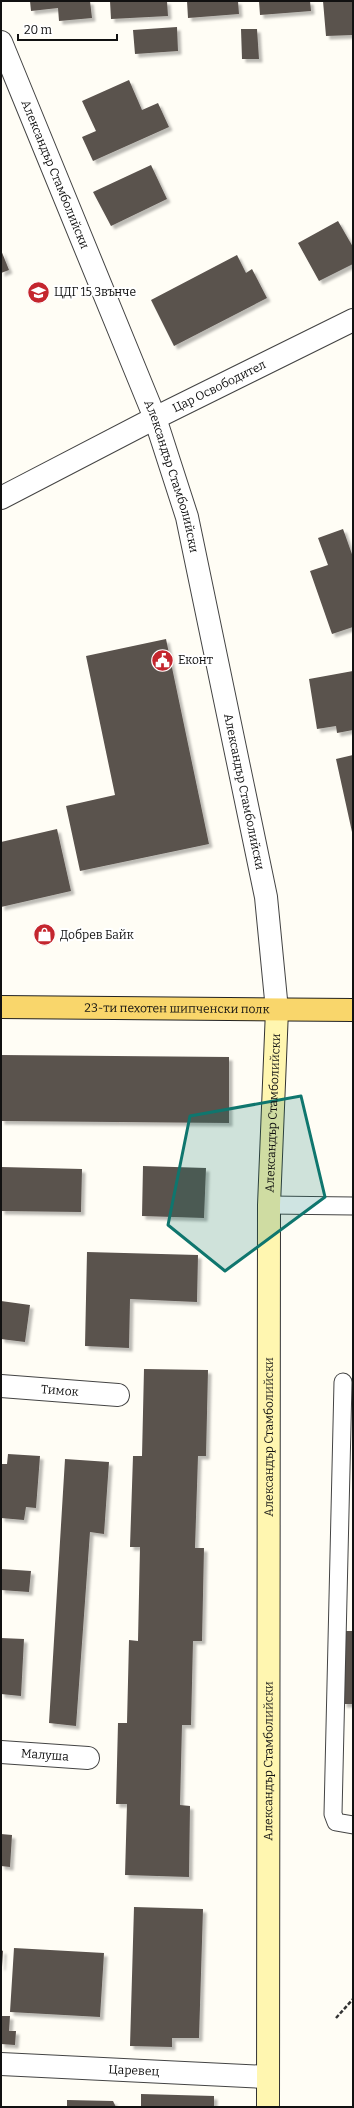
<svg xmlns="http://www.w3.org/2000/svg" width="354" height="2108" viewBox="0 0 354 2108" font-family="Bitter,serif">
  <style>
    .building { fill: #5a524d; filter: url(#shadow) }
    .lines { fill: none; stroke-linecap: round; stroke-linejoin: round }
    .service-casing { stroke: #444; stroke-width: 19 }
    .minor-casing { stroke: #444; stroke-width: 24 }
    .secondary-casing { stroke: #333; stroke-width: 24 }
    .primary-casing { stroke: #222; stroke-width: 24 }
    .path { stroke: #333; stroke-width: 2.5; stroke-dasharray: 4 2; stroke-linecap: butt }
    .service { stroke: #fff; stroke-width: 17 }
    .minor { stroke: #fff; stroke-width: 22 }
    .secondary { stroke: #fff6b0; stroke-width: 22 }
    .primary { stroke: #f9d66b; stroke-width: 22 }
    .marked { fill: #0f766e; fill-opacity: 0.2; stroke: #0f766e; stroke-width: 3; stroke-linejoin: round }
    .labels { text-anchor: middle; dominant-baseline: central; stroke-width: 4; stroke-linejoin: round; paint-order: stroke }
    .street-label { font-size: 12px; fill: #111; stroke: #fff }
    .poi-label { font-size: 12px; fill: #111; stroke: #fff; text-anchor: start }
  </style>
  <defs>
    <filter id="shadow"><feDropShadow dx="3.5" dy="3.5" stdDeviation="1" flood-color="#0004"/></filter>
  </defs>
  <rect width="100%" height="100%" fill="#fffdf5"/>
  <path class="building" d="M30,1H90L92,18L59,21L58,8L31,11Z
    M110,1H167L168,16L111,19Z
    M187,1H238L239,14L188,18Z
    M259,1H310L311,11L260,15Z
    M323,1H353V35L326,36Z
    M177,27L178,51L135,54L133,30Z
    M241,29H257L259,59H242Z
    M129,80L142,110L158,103L169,127L93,161L82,137L96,131L82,101Z
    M151,165L167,199L111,226L93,192Z
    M338,221L353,247V264L319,281L298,243Z
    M1,250L9,270L1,273Z
    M237,255L246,273L252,269L267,298L174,346L151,300Z
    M343,529L353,557V627L332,634L310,571L328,565L318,538Z
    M166,639L209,844L80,871L66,806L115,795L86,656Z
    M353,671V730L337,733L336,726L317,729L309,679Z
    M353,755V832H352L336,759Z
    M57,829L71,891L1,907V842Z
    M1,1055L229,1057V1123L1,1121Z
    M143,1166L206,1168L204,1218L142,1216Z
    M1,1167L82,1169L81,1212L1,1211Z
    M87,1252L198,1255L197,1302L130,1299L129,1348L85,1346Z
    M1,1301L30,1305L25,1342L1,1339Z
    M144,1369L208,1370L206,1456H198L195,1548H204L202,1641H193L191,1725H182L180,1805L190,1806L189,1877L125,1875L127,1804H116L118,1723H127L129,1640L138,1641L140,1547H130L133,1456H142Z
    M8,1454L40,1456L36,1508L26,1507L24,1520L1,1518V1464H7Z
    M65,1459L109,1462L104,1534L90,1532L76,1726L49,1723Z
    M1,1569L31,1571L29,1592L1,1590Z
    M343,1631H353V1704H343Z
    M1,1638L24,1639L21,1696L1,1694Z
    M1,1834L12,1835L10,1867L1,1866Z
    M134,1907L203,1909L199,2038H172V2047L130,2046Z
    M14,1948L104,1953L100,2017L10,2012Z
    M1,1950L3,1951L2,1967H1Z
    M1,2016H10L9,2031H16L15,2045L1,2044Z
    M141,2094L214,2096V2107H141Z
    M67,2100L113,2101L116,2107H67Z"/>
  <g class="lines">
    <defs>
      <path id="service" d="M269,1205L353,1206
        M343,1382L333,1814L336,1822L353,1825"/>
      <g id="minor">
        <path id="s1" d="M1,42L155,418L187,517L266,897L277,1010"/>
        <path id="s2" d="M1,498L155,418L353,320"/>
        <path id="s3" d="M1,1386L118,1395"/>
        <path id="s4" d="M1,1752L88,1758"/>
        <path id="s5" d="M1,2064L267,2077"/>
      </g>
      <g id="secondary">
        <path id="s6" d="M268,2107L269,1205L277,1010"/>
      </g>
      <g id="primary">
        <path id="s7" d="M1,1007L353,1010"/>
      </g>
    </defs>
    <use href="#service" class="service-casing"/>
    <use href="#minor" class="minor-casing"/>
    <use href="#secondary" class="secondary-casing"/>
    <use href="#primary" class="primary-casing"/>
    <path class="path" d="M336,2018L353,1999"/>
    <use href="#service" class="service"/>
    <use href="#minor" class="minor"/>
    <use href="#secondary" class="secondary"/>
    <use href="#primary" class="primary"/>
  </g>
  <path class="marked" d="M301,1096L325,1197L225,1271L168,1225L190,1116Z"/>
  <defs>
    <symbol id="school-disc" viewBox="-11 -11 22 22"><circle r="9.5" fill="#c4262e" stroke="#fff"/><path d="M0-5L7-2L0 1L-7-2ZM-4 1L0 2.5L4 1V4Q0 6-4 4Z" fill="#fff"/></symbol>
    <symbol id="civic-disc" viewBox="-11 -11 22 22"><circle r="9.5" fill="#c4262e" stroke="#fff"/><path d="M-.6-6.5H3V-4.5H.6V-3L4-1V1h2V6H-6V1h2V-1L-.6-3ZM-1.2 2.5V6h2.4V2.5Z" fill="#fff"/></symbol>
    <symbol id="shop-disc" viewBox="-11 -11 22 22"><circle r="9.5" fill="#c4262e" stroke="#fff"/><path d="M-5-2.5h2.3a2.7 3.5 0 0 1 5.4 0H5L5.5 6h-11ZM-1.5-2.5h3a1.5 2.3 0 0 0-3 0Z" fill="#fff"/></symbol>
  </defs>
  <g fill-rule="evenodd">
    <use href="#school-disc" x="26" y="280" width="25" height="25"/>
    <use href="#civic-disc" x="150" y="648" width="25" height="25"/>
    <use href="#shop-disc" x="32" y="922" width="25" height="25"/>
  </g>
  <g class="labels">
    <g class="street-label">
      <text stroke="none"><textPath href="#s1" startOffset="143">Александър Стамболийски</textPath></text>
      <text stroke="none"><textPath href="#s2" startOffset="245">Цар Освободител</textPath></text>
      <text stroke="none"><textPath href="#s1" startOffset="467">Александър Стамболийски</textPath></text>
      <text stroke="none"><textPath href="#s1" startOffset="791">Александър Стамболийски</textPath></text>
      <text stroke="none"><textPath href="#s7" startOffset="176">23-ти пехотен шипченски полк</textPath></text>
      <text stroke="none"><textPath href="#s6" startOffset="994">Александър Стамболийски</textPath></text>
      <text stroke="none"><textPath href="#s3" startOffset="59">Тимок</textPath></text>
      <text stroke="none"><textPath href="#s6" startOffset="670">Александър Стамболийски</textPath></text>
      <text stroke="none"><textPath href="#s4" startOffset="44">Малуша</textPath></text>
      <text stroke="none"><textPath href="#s6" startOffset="346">Александър Стамболийски</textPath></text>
      <text stroke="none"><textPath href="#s5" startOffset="133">Царевец</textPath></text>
    </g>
    <g class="poi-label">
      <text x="54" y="292">ЦДГ 15 Звънче</text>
      <text x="178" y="660">Еконт</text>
      <text x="60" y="935">Добрев Байк</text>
    </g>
  </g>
  <rect width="354" height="2108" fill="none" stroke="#111111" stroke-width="4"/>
  <path d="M18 34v6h99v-6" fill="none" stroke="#111111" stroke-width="2"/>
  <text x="24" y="34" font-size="12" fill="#111111" stroke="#ffffff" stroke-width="3" paint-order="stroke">20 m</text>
</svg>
